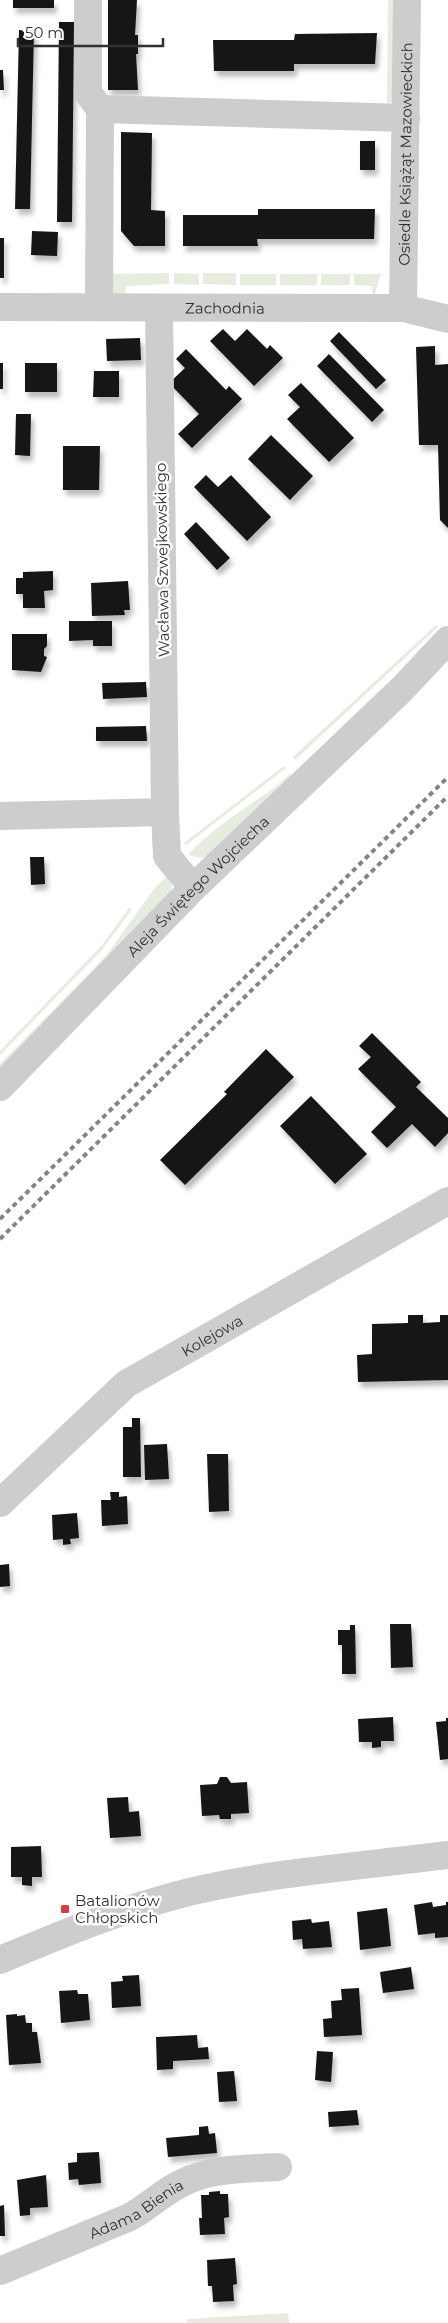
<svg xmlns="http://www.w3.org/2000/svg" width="448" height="2323" viewBox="0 0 448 2323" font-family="Montserrat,sans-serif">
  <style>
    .green { fill: #e6eddf }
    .building { fill: #171717; filter: url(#shadow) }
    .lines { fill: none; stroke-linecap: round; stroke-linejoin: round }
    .minor { stroke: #cdcdcd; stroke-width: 28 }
    .rail { stroke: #858585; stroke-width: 4; stroke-dasharray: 5 4; stroke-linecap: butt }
    .poi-dot { fill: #e03a41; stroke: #fff; stroke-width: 2 }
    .labels { text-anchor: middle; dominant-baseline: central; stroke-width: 5; stroke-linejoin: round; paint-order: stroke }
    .street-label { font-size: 15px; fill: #303030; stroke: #fff }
    .poi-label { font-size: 15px; fill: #303030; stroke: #fff; text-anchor: start }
  </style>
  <defs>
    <filter id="shadow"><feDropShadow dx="3" dy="5.5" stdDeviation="2.5" flood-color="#0004"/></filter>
  </defs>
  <rect width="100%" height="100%" fill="#fff"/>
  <path class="green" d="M388,0H397L393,101L387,105Z
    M169,273V284L126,286L125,299L113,298L106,274Z
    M174,273L199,274V285L174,284Z
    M203,273H236V285L203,284Z
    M240,274H276V285H240Z
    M280,274H317V285H280Z
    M321,274H350V285H321Z
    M354,274H381L373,299L372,286L354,285Z
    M436,625L438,627L295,760L293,757Z
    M284,766L286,768L186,845L184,843Z
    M291,773L292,777L209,856L200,858L188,855C217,822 259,803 291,773Z
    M168,875L171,881V892L0,1071V1064L105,957L154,889Z
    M129,908L132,910L101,951L0,1055V1051L102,945Z
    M288,2313L289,2323H187V2319Z"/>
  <path class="building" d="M13,0H54V8H13Z
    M108,0H137L135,35H138V54H136L138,90H108Z
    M59,22H74L72,222H57Z
    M19,30L34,31L30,209H15Z
    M377,33L375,64H294V71H214L213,40H294L295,34Z
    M0,70H3L4,90H0Z
    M121,132L152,133L151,210L165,211V246H134L121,231Z
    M360,141H375V170H360Z
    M258,209H375L374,239H257L258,246H183V215H258Z
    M32,231L58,232L57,256L31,255Z
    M0,238H4V278H0Z
    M223,329L235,341L247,329L267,349L270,345L283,358L254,386L210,341Z
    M339,332L386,380L376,389L330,341Z
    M140,338L141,360L107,361L106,339Z
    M435,346V365L448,364V528L440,520L438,445H419L416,347Z
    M186,349L226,390L229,386L242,399L192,448L178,434L199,414L169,383L185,368L176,359Z
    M329,354L384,410L372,422L317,366Z
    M0,363H3V389H0Z
    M25,363H57V392H25Z
    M94,371H119V397H93Z
    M301,383L354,438L329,462L287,419L300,407L288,395Z
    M16,414H31L30,456L15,455Z
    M271,435L313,476L290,500L248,459Z
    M63,446H100L99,490H63Z
    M206,475L218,487L231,475L271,517L247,541L194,487Z
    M196,522L230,558L217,570L184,534Z
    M53,571V590L44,591L45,608H23V594H16V578H23V572Z
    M128,581L130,610H124L125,615L92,616L91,583Z
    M69,621H112V646H93V640L69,641Z
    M12,634H47V646L44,649V656L47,657L41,672L12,670Z
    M146,682L147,697L103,699L102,683Z
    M146,726L147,741H96V727Z
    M30,857H44L45,884L31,885Z
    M372,1033L421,1082L416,1087L448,1118V1133L435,1147L412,1124L387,1148L371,1132L396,1107L358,1069L371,1057L359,1046Z
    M266,1049L294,1077L185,1185L160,1160L227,1094L224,1092Z
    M311,1096L367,1154L335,1184L280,1126Z
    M408,1315H423V1323L440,1322V1315H448V1380L358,1382L357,1355L372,1354V1324L408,1323Z
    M132,1418H140L141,1477H123V1427H132Z
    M167,1444L169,1479L145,1480L144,1445Z
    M207,1454H228L229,1511L209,1512Z
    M110,1492H119V1497L127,1496L128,1524L102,1526L101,1500H111Z
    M77,1513L79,1538L70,1539L71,1544L63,1545V1539L53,1540L52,1515Z
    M9,1564L10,1586L0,1587V1565Z
    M390,1624H411L413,1667L391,1668Z
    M350,1625H355L356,1674H342V1645H338V1630H350Z
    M393,1717L394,1741H381V1747L372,1748V1742H359L358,1719Z
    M446,1718H448V1759L440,1760L436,1722L446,1721Z
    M220,1777H227L231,1783L247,1782L249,1813L231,1814V1819H220L219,1815L202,1816L200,1785L217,1784Z
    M128,1797L129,1812L139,1811L141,1836L110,1838L107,1798Z
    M41,1846L42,1877H32V1886L22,1885V1877H11V1847Z
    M432,1902L433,1907L446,1905V1902H448V1937L435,1938V1933L418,1935L414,1905Z
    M387,1908L391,1946L360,1950L357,1912Z
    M311,1919L312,1923L329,1921L332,1947L303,1949L302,1939L293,1940L292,1921Z
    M411,1967L414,1989L383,1993L380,1972Z
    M139,1975L141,2006L112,2008L111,1982L123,1981L122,1976Z
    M359,1988L362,2035L324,2037L323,2019L332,2018L331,2001L342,2000L341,1989Z
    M77,1990L78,1994H88L90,2020L61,2023L59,1991Z
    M17,2014V2016L25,2015L26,2023H32V2032H37L41,2063L9,2065L6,2015Z
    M197,2035L198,2048L208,2047L209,2059L173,2061V2069L157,2070L156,2037Z
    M317,2051L333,2052L331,2082L315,2080Z
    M234,2071L237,2101L219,2102L217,2072Z
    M357,2110L359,2125L329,2127L328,2112Z
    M208,2126L209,2134L215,2133L217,2153L168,2157L166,2138L199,2135V2127Z
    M99,2152L101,2183L79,2185L78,2179L69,2180L68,2163L77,2162V2153Z
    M46,2175L48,2207L30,2208V2215L20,2216L17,2180Z
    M220,2191V2194H228L229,2217L224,2218L225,2234L200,2235L199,2218H202L201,2195H209V2192Z
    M4,2205L5,2236H0V2206Z
    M235,2258L237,2284L233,2285L234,2301L213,2302L212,2286H208L207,2260Z"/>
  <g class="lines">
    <g class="minor">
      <path d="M88,0V93L100,109L99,307"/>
      <path d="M100,109L406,118"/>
      <path id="s1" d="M0,307L403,308L448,319"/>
      <path id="s2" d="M403,308L407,0"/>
      <path d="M165,812L167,856L193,888"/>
      <path d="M0,816L165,812L159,308"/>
      <path id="s3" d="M0,1087L193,888L402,689L448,640"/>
      <path id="s4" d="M0,1503L126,1384L448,1201"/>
      <path d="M0,1960C62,1934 124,1908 189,1892C274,1872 362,1866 448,1855"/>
      <path id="s5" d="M0,2271L130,2217C148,2207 163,2192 182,2183C211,2168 246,2169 278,2167"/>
    </g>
    <path class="rail" d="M0,1219L448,777
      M0,1239L448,796"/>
  </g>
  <rect class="poi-dot" x="60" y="1904" width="10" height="10" rx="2.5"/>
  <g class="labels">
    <g class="street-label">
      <text stroke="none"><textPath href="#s2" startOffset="154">Osiedle Książąt Mazowieckich</textPath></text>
      <text stroke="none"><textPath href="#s1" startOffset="225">Zachodnia</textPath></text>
      <text transform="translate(162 560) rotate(-91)">Wacława Szwejkowskiego</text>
      <text stroke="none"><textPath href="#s3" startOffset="282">Aleja Świętego Wojciecha</textPath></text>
      <text stroke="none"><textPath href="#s4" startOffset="272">Kolejowa</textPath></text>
      <text stroke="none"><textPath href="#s5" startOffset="150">Adama Bienia</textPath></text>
    </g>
    <g class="poi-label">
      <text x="75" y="1900">Batalionów<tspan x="75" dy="17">Chłopskich</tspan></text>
    </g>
  </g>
  <path d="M18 38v8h145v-8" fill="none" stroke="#303030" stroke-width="2.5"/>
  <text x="25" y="38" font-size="15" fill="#303030" stroke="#ffffff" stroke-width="4" paint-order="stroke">50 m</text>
</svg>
